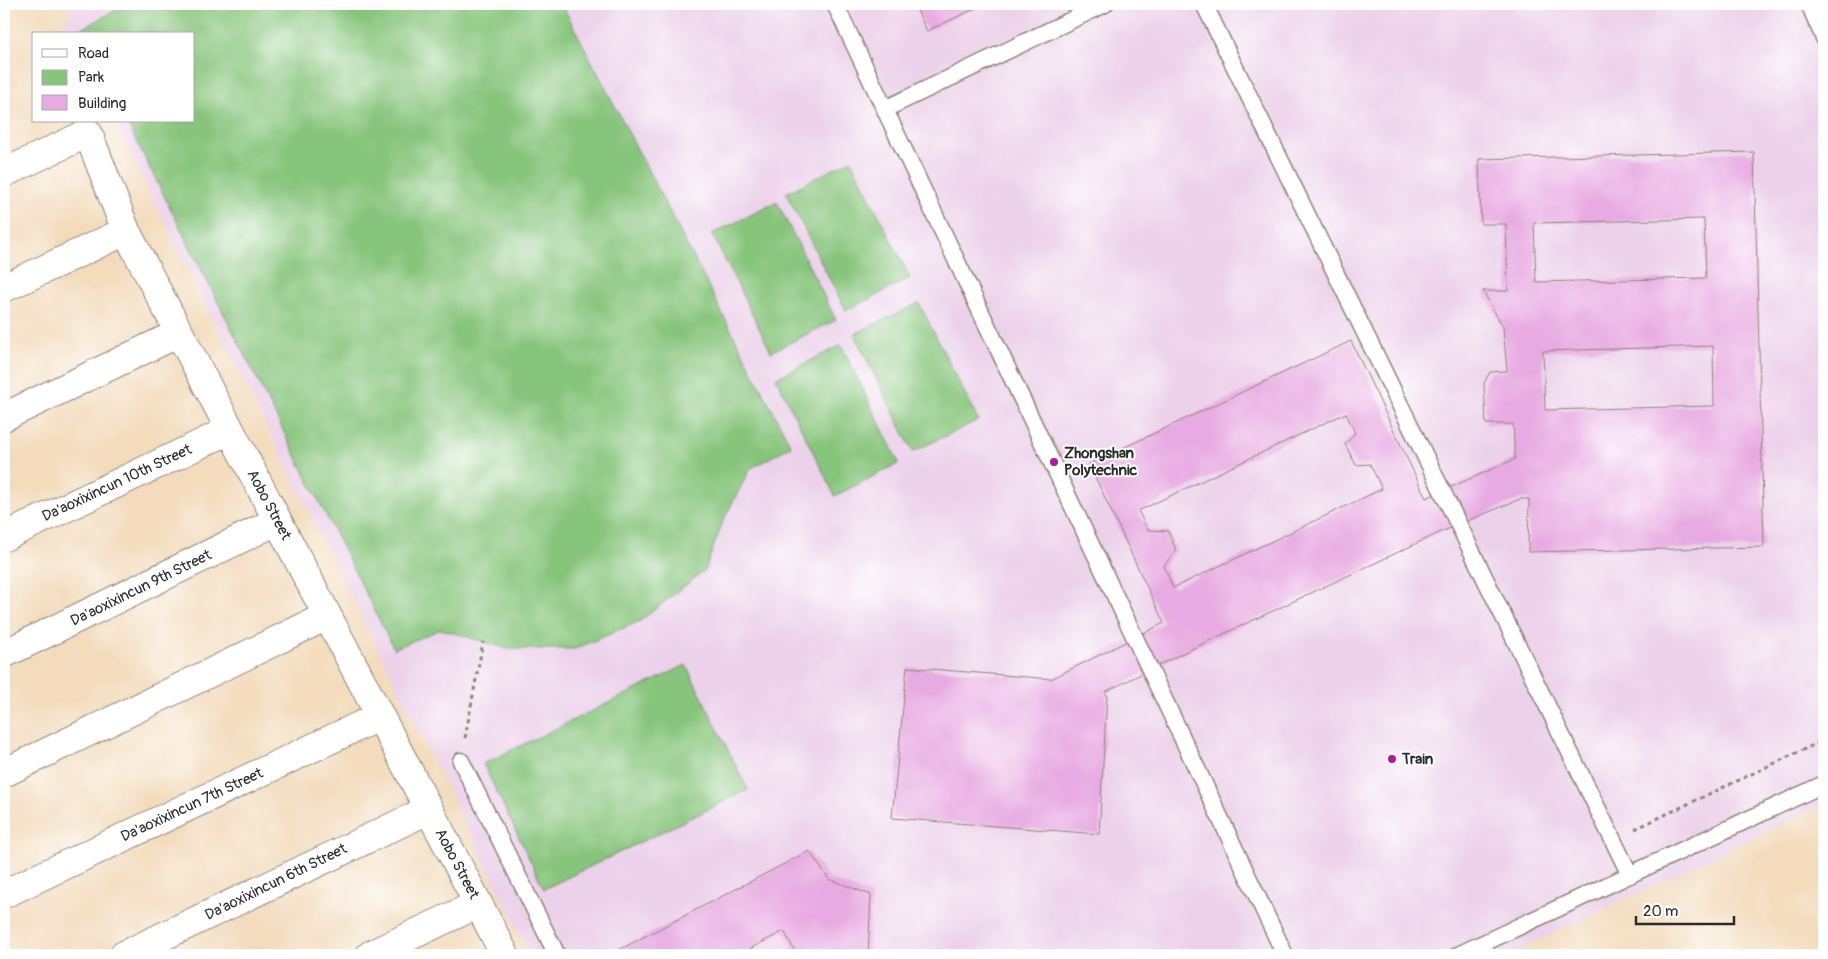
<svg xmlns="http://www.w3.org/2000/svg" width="1828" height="959" viewBox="0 0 1828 959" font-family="Pangolin,sans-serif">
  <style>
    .built { fill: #ecd1ea }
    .green { fill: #87c57c; stroke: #597854 }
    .building { fill: #e8aae2; fill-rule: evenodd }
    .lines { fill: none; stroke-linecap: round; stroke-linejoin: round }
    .service-casing { stroke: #8f8374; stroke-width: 19 }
    .minor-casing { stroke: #8f8374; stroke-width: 30 }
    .path { stroke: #8f8374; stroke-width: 3; stroke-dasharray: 4 4; stroke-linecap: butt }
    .service { stroke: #fff; stroke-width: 16 }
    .minor { stroke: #fff; stroke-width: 28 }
    .poi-dot { fill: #b5179e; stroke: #fff; stroke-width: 2 }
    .labels { text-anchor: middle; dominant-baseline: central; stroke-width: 4; stroke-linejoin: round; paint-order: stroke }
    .poi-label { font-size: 15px; font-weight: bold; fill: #2b2b2b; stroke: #fff; text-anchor: start }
    .street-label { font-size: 15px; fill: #2b2b2b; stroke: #fff }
  </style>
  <rect width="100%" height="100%" fill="#fff"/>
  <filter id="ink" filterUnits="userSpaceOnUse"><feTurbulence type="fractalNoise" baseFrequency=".02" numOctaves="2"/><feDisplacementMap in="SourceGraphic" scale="10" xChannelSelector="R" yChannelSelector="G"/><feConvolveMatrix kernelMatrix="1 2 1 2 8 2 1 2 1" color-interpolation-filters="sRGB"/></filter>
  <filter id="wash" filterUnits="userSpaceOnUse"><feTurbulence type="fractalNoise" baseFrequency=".0096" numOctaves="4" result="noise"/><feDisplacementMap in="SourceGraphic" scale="20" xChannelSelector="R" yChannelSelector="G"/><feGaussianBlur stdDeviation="1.12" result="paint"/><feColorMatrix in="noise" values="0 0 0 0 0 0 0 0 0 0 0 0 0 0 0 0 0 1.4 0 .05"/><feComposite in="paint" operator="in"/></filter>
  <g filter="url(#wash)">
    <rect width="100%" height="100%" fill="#f3dbbc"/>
    <path class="built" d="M76,4H1824V804L1508,955H531L114,121H194V34H70L64,22Z"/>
    <path class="green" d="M121,4H562L791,446L750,469L724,519L705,570L640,621L575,649H508L441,629L394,649L126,121H194V34H81L79,30L118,9Z
      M851,160L910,278L846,311L786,193Z
      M777,202L836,320L771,352L712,234Z
      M919,303L978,420L913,452L854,334Z
      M841,345L899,463L835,496L776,378Z
      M686,665L748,790L544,889L483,764Z"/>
    <g id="blocks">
      <path class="building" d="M914,4H985L927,31Z
        M1754,152L1764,547L1528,552L1529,499H1520L1441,532L1179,655L1105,692L1107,695L1099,834L892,818L907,667L1051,679L1164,623L1089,464L1351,341L1426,498L1515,459L1513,424H1486L1484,383L1490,372L1507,371L1503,327L1483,291H1508L1506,224H1481L1479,159ZM1704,219L1706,278L1536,282L1534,223ZM1713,346L1714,406L1545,410L1543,351ZM1346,413L1355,433L1345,444L1356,465L1370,464L1382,489L1173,588L1164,566L1176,550L1168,531L1148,530L1138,511Z
        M809,851L829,879L871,895L868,955H797L784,931L738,955H609Z"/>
    </g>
  </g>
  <g filter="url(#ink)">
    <use href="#blocks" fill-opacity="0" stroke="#8f8374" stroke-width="1"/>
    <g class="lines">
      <defs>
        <path id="service" d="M835,4L1285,955
          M1204,4L1630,875
          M1809,4L1824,38
          M885,109L1105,4
          M461,761L557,955
          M1458,955L1824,784"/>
        <path id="minor" d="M4,173L88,133L126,231L505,955
          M4,288L126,231
          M4,417L179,333
          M4,537L230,430
          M4,654L277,521
          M4,773L327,616
          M4,894L380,716
          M124,955L428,810
          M370,955L478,904"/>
      </defs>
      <use href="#service" class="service-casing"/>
      <use href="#minor" class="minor-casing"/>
      <path class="path" d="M465,738L483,642
        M1635,829L1824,740"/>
      <use href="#service" class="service"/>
      <use href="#minor" class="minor"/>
    </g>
  </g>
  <g class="poi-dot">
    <circle cx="1054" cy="462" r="5"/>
    <circle cx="1392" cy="759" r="5"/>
  </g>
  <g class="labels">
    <g class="poi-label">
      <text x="1064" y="453">Zhongshan<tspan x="1064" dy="17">Polytechnic</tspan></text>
      <text x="1402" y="759">Train</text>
    </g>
    <g class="street-label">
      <text transform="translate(117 483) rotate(-25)">Da'aoxixincun 10th Street</text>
      <text transform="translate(269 505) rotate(62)">Aobo Street</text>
      <text transform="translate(141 588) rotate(-26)">Da'aoxixincun 9th Street</text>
      <text transform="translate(192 805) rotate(-25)">Da'aoxixincun 7th Street</text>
      <text transform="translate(457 864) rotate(62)">Aobo Street</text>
      <text transform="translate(276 882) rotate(-26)">Da'aoxixincun 6th Street</text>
    </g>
  </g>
  <rect width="1828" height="959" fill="none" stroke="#fff" stroke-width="20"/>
  <rect x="32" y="32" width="162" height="90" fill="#ffffff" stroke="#aaaaaa"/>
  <rect x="42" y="49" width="25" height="8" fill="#ffffff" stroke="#aaaaaa"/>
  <text x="78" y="58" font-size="15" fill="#2b2b2b">Road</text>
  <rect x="42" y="70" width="25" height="15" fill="#87c57c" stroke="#aaaaaa"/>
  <text x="78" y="82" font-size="15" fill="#2b2b2b">Park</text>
  <rect x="42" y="95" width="25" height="15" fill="#e8aae2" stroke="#aaaaaa"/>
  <text x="78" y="108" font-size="15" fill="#2b2b2b">Building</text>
  <path d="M1636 916v8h98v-8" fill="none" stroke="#2b2b2b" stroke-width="2.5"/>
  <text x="1643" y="916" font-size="15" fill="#2b2b2b" stroke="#ffffff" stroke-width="4" paint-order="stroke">20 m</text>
</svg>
